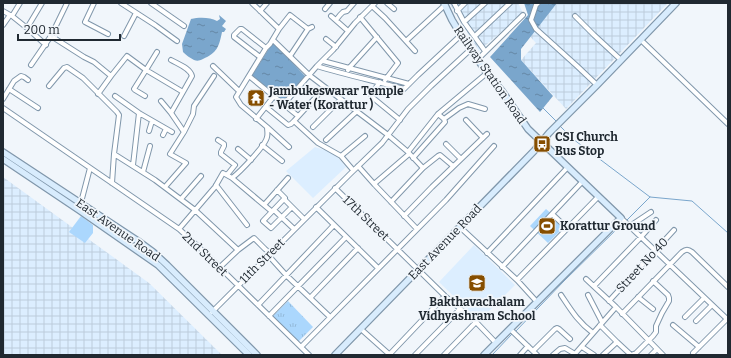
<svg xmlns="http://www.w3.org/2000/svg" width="731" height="358" viewBox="0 0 731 358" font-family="Bitter,serif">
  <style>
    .built { fill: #dceeff }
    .industrial { fill: url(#industrial-grid) }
    .park { fill: url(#park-tufts) }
    .pitch { fill: #abd7fd }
    .water { fill: url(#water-ripples) }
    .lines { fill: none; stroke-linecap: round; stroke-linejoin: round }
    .stream { stroke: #7aa6cc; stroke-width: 1 }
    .street-casing { stroke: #8097ab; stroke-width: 6 }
    .secondary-casing { stroke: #8097ab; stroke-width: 8 }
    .street { stroke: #fff; stroke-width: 4 }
    .secondary { stroke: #d8ecfd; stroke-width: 5.5 }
    .labels { text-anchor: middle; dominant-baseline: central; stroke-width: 3.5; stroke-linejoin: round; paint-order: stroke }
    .street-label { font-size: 12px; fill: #202931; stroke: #f1f6fb }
    .poi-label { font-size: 12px; font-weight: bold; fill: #202931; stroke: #f1f6fb; text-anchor: start }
  </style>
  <defs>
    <pattern id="industrial-grid" width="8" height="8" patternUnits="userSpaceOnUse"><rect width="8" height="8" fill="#dceeff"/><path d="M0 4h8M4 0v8" fill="none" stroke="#bcccdb"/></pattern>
    <pattern id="park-tufts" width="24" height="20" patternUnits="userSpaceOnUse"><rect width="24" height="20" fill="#abd7fd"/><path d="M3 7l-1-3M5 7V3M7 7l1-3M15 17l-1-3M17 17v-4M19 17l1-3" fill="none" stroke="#93b9d9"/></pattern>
    <pattern id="water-ripples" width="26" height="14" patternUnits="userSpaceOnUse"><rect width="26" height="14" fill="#7aa6cc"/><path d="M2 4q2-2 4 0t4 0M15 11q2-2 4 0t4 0" fill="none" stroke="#6487a6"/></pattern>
  </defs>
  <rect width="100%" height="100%" fill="#f1f6fb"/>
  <path class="built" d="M315,147L334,153L346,167L313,198L286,171Z
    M474,245L515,285L479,321L439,282Z"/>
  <path class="industrial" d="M449,3H518L523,13L479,51Z
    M553,3H668L566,109L521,60L536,43L525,31Z
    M3,177L149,283L222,355H3Z"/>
  <path class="park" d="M288,301L313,327L298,342L272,317Z"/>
  <path class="pitch" d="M546,209L565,226L548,243L530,226Z
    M81,216L93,225V233L85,243L69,232Z"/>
  <path class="water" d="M524,3H557L521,49V60L553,96L540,112L490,57L528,15Z
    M219,15L226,21L222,26L226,29L224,32H222C219,47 217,53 203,59C199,61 197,61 194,60C190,58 186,55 183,52L182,44L191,19C199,17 210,17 217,21L220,19Z
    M273,42L305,76L282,103L251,77Z"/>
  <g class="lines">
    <path class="stream" d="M542,107L557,122
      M560,126L573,139L650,197L692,201L728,233
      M627,220L650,197
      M515,332L564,281L624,222
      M492,355L512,334"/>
    <defs>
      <path id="street" d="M94,3L85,22L108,34
        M121,3L155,25L177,41
        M151,3L184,26
        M387,3L394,9
        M454,3L464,22L485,51
        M538,3L536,5L531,20L536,29L577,66L597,85
        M372,6L385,18L415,51
        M325,9L330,3
        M3,11L12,16L27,28L42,3
        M260,11L267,3
        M457,11L465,3
        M12,16L20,3
        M331,16L348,31
        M575,16L594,35L621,60
        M360,17L398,63L385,80
        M336,20L340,15L343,12L347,11L354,3
        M464,22L485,3
        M3,25L10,15
        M27,28L46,45
        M279,29L290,15L308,29
        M51,36L84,57L94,62L111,76L98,94
        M124,36L136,13
        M475,36L510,3
        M326,39L336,47
        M273,40L309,75L388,135L408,152L423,168
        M406,41L445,5
        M643,42L728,124
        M157,52L146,70L183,92L171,113L161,101
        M290,56L308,29L312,27
        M260,57L234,37V35L240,29H242L266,48
        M478,59L523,15
        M171,60C178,64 190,68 192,76L183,92
        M323,61L409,84
        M31,65L51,36L67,3
        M213,66L239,91
        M317,66L333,50L355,23L375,3
        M348,70L349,68L377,37
        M111,76L127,56L146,70L134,89L135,90L145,96
        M249,76L298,116
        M380,82L371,94L372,97L400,120
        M49,86L64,68L67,67L83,78L117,112L119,115L114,154
        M325,87L294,121L318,143L341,156L353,170
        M9,89L38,108
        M115,96L139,113L172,132
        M3,99L14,81L21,76L24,77L28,80
        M284,104L317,66C346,75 375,81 404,89L418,75L461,35
        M266,107L288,125L291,124L294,121
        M3,108L179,229L203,251L309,355
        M256,119L274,96
        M444,119L459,108L468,104L485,109
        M466,120L483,138
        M267,127L289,147
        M313,127L341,99
        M149,131L152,121
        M184,132L193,114L194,106L214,76
        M163,135L166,129
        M218,140L224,144V146L221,152V154L235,165L227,175
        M326,140L357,111
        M446,144L461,159
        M262,145L282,161
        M238,149L251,160
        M408,152L438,114L487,73
        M341,156L365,136
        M413,158L445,122L444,119L438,114
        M133,165L139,113
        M358,166L374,184L417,229
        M143,172L150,146
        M232,178C240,172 266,145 267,137C268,134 267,130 267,127L241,105L236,97L266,48L270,44L279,29L252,3
        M112,183L114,154L155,180L195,210L238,250L219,268
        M374,184L409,154
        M216,185L247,225
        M165,187L186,163L170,154L184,132L171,113
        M335,188L445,296L476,322L496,343
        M277,190L285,198
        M181,199L201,176
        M391,202L423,168L438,156L440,155L453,166
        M264,205L288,178
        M292,207L271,228L263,221L284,199L304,219
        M316,207L378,268
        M79,210L90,168
        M274,210L294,229
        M552,214L567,228
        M404,216L432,187L487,134
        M621,218L728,320
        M630,226L651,212
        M179,229L215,187L223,173L232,178L270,210
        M462,229L517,280L537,302
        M238,250L254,238L265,249L270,253
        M487,253L567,168
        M268,255L286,275L330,317
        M502,267L582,182
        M586,279L616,307L663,355
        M517,280L598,197
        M594,286L641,237L656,220
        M561,295C571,310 578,322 593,333
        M588,295L602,322
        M638,297L653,309
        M310,298L358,248
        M609,301L674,230
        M258,305L334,225
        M212,312L350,174L382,143L408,109L431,86L471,49
        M622,314L682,252C686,249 688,249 692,252L728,287
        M269,316L346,237
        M685,317L704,298
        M696,321L712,305
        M600,325L618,343
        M673,325L699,347
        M510,329L537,355
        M362,330L390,355
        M301,347L446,200L494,146
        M582,347L594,355
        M533,351L555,329L557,328L559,329L570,339
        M693,353L728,318
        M389,355L445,296
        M415,355L460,309
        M444,355L476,322
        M520,355L528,346
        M553,355L560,349L565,348L575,354
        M574,355L616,307
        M603,355L617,342L631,355
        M631,355L636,353L653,336L656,332V326L662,313L669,301V298L668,295L653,281
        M651,355L657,349"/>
      <path id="secondary" d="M444,3L452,20L461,35L487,73L502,91L528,129L621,218L484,355
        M3,152L138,241L153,252L167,265L257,355
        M3,159L79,210L158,265L249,355
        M335,355L534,151L549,133L597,85L676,3"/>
    </defs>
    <use href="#street" class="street-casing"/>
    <use href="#secondary" class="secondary-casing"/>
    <use href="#street" class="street"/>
    <use href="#secondary" class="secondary"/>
  </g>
  <defs>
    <symbol id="temple-square" viewBox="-11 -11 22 22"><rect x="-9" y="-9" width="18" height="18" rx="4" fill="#864e00" stroke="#f1f6fb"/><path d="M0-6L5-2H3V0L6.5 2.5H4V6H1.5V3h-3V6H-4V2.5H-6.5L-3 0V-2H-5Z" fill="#fff"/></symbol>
    <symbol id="bus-square" viewBox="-11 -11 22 22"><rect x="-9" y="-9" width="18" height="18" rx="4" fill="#864e00" stroke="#f1f6fb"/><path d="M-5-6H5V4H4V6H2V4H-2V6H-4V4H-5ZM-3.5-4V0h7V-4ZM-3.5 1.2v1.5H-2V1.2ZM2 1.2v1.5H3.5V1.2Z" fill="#fff"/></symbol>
    <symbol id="stadium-square" viewBox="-11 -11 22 22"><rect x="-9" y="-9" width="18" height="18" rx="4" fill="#864e00" stroke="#f1f6fb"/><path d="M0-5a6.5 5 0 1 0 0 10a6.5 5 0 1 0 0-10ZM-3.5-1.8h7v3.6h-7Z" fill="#fff"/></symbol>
    <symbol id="school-square" viewBox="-11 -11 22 22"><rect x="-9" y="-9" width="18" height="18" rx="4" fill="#864e00" stroke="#f1f6fb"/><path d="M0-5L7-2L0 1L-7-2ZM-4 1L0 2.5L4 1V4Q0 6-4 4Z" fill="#fff"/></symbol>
  </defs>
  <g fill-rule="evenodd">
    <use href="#temple-square" x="246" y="88" width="20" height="20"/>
    <use href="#bus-square" x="532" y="134" width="20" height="20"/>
    <use href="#stadium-square" x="537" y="216" width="20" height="20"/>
    <use href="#school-square" x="467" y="273" width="20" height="20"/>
  </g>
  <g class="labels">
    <g class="street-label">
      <text transform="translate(490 75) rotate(55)">Railway Station Road</text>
      <text transform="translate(366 218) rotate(44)">17th Street</text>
      <text transform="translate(118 230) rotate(35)">East Avenue Road</text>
      <text transform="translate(445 242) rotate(-46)">East Avenue Road</text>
      <text transform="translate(205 254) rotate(44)">2nd Street</text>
      <text transform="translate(262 261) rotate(-45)">11th Street</text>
      <text transform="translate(642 265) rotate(-47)">Street No 40</text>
    </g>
    <g class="poi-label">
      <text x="269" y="91">Jambukeswarar Temple<tspan x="269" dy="14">- Water (Korattur )</tspan></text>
      <text x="555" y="137">CSI Church<tspan x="555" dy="14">Bus Stop</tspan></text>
      <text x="560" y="226">Korattur Ground</text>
      <text x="477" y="302" text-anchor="middle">Bakthavachalam<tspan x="477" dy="14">Vidhyashram School</tspan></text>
    </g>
  </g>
  <rect width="731" height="358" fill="none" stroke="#202931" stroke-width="8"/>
  <path d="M18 34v6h102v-6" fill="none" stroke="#202931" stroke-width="2"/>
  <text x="24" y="34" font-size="12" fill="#202931" stroke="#f1f6fb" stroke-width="3" paint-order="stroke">200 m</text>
</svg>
